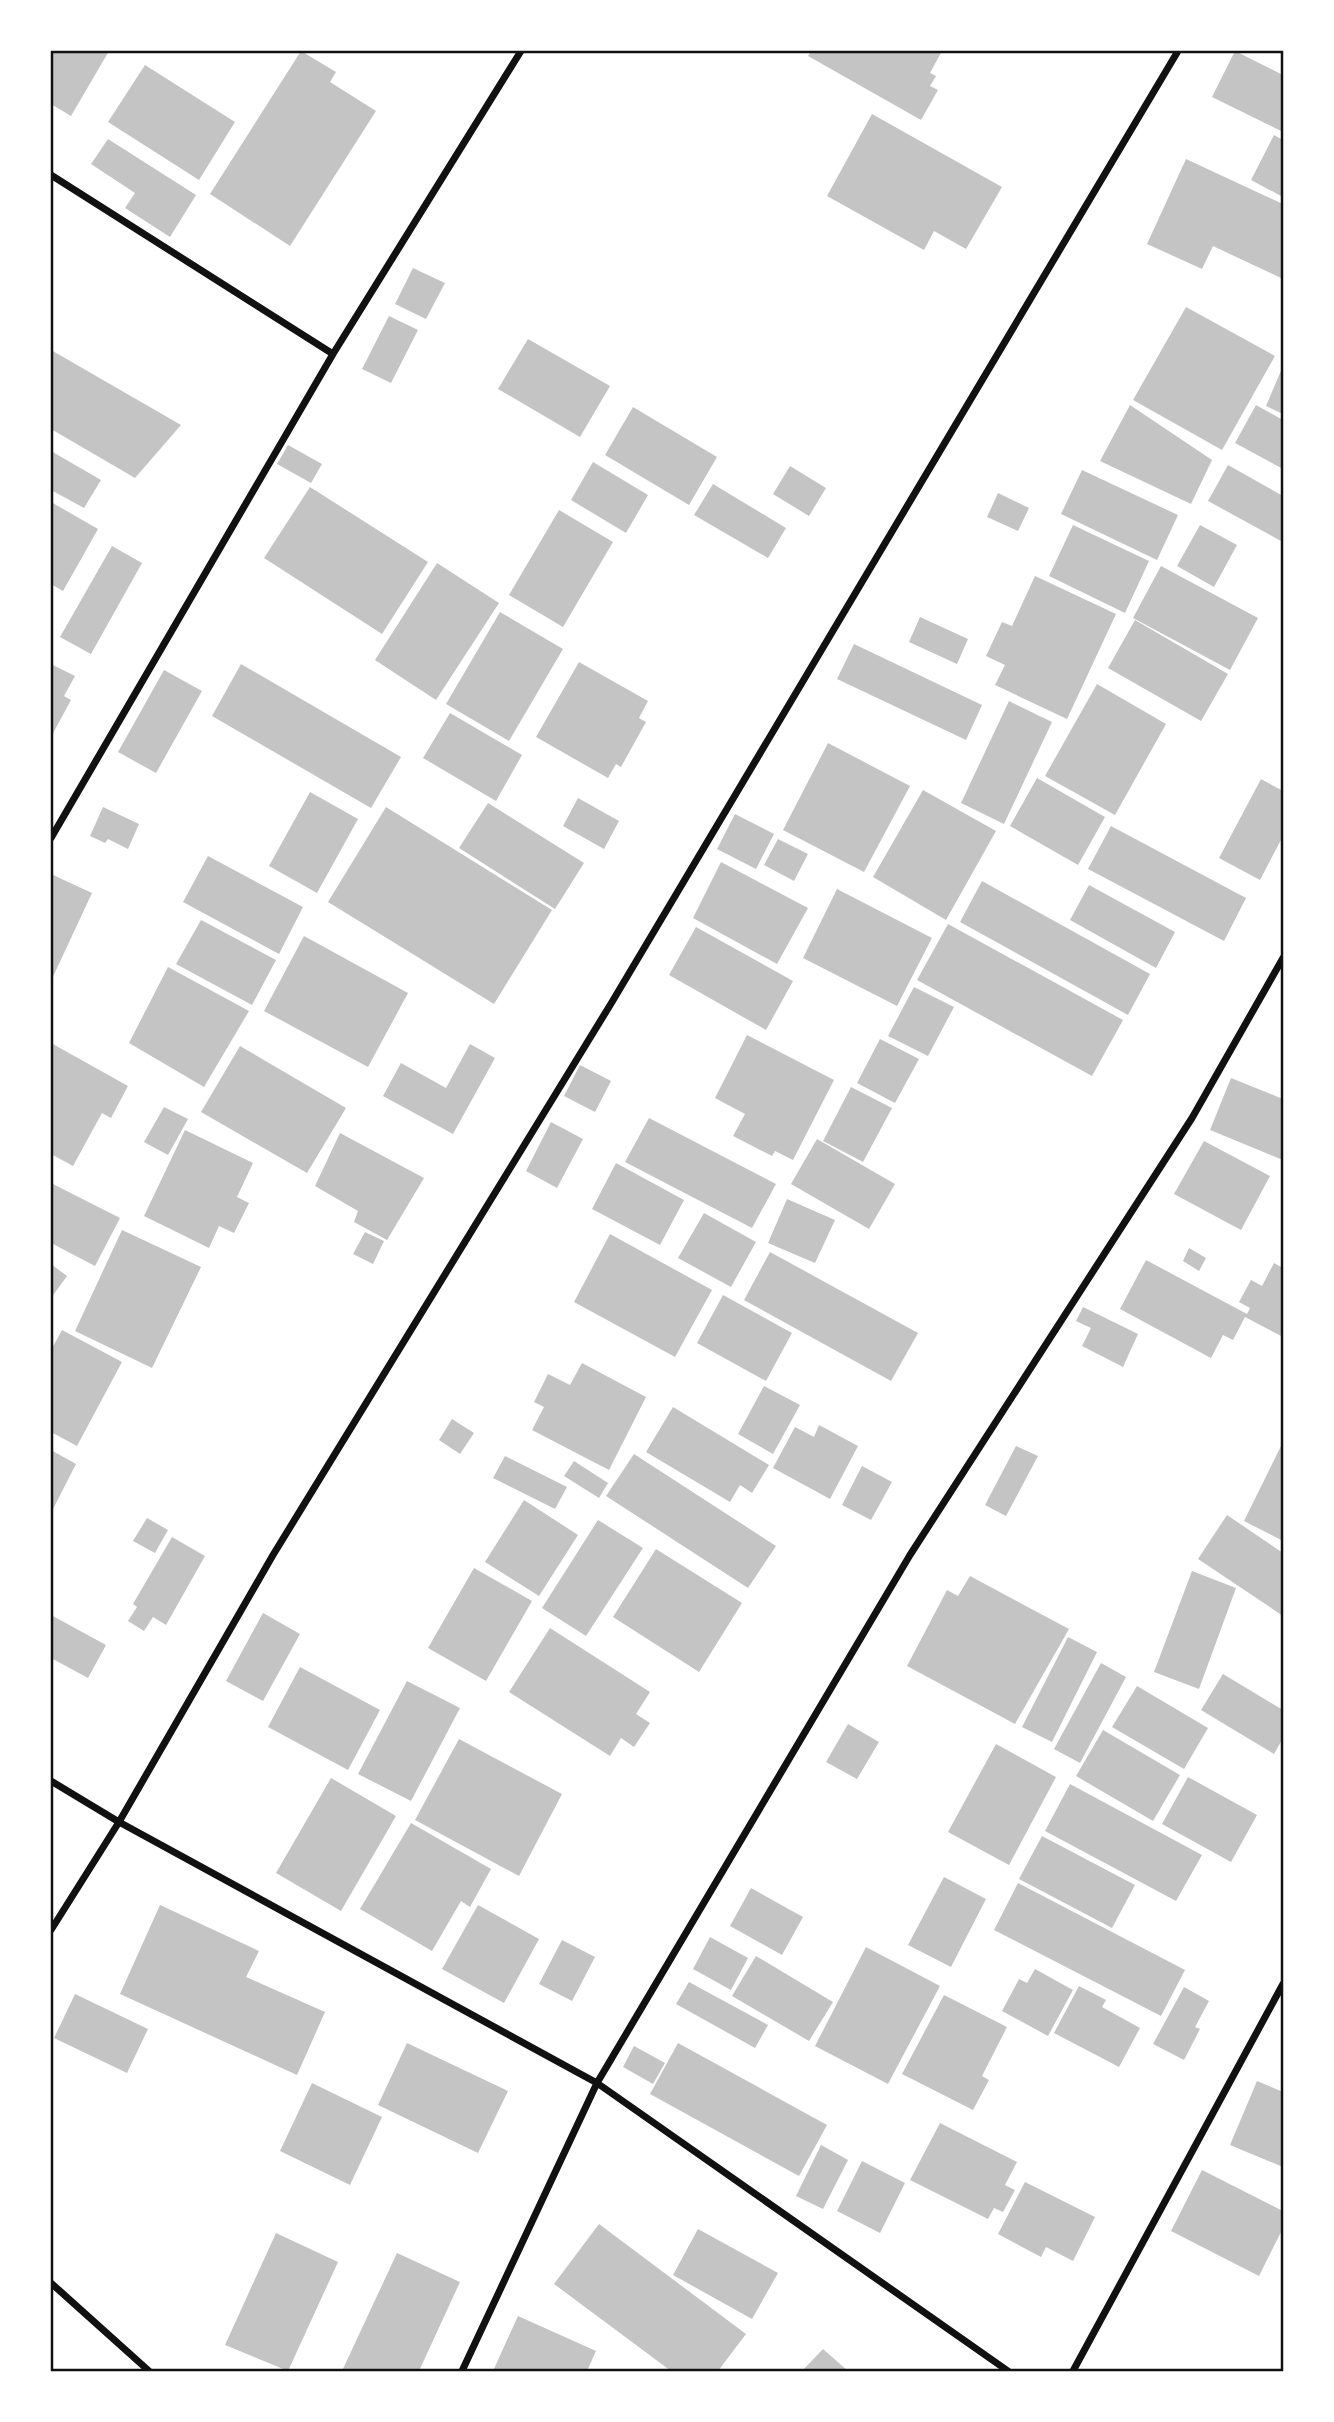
<svg xmlns="http://www.w3.org/2000/svg" width="1334" height="2422" viewBox="0 0 1334 2422" font-family="'Roboto Condensed',sans-serif">
  <style>
    .building { fill: #c4c4c4 }
    .lines { fill: none; stroke-linecap: round; stroke-linejoin: round }
    .minor { stroke: #111; stroke-width: 7 }
    .neatline { fill: none; stroke: #111; stroke-width: 2.5 }
  </style>
  <rect width="100%" height="100%" fill="#fff"/>
  <path class="building" d="M51,51H109L71,116L51,104Z
    M301,51L336,72L330,82L376,111L290,246L210,194Z
    M811,51H942L930,73L936,76L930,86L938,90L921,120L808,56Z
    M1235,51L1283,75V132L1212,97Z
    M145,65L235,122L199,180L108,122Z
    M872,114L1002,187L966,249L934,231L924,250L827,196Z
    M1274,135L1283,140V197L1251,180Z
    M108,139L196,195L170,237L125,208L135,193L91,164Z
    M1186,159L1283,204V279L1213,246L1202,269L1147,244Z
    M413,268L445,283L426,319L395,304Z
    M1186,307L1275,356L1222,450L1133,400Z
    M389,316L418,330L391,383L362,369Z
    M528,339L610,386L580,437L498,389Z
    M51,350L181,425L135,478L51,429Z
    M1283,366V414L1266,406Z
    M1130,405L1212,460L1191,504L1100,461Z
    M1256,405L1283,420V469L1235,443Z
    M633,407L717,457L689,505L605,455Z
    M288,445L322,464L311,483L277,464Z
    M51,451L101,480L84,508L51,490Z
    M593,462L648,495L626,533L571,500Z
    M1228,465L1283,496V542L1208,501Z
    M790,466L826,488L809,516L773,494Z
    M1082,470L1178,515L1157,560L1061,514Z
    M713,484L786,528L768,558L694,515Z
    M310,487L428,562L382,634L264,558Z
    M998,493L1029,508L1018,531L987,517Z
    M51,502L98,529L63,591L51,584Z
    M559,510L613,542L563,627L509,595Z
    M1073,525L1149,561L1125,613L1049,576Z
    M1200,525L1237,545L1214,587L1177,566Z
    M112,546L142,563L91,654L60,637Z
    M437,563L499,603L436,700L375,660Z
    M1161,566L1258,618L1230,670L1133,618Z
    M1035,576L1116,614L1067,719L995,685L1005,665L986,656L1002,622L1012,626Z
    M500,612L563,649L509,741L446,704Z
    M920,617L968,639L957,664L909,642Z
    M1135,620L1228,674L1201,721L1108,668Z
    M854,644L982,705L966,740L837,679Z
    M579,662L648,701L639,718L646,722L621,767L616,764L608,778L536,737Z
    M51,664L75,676L64,696L71,700L51,737Z
    M241,664L401,757L371,808L212,716Z
    M164,670L202,691L156,773L118,752Z
    M1097,684L1166,724L1115,815L1045,776Z
    M1009,701L1052,722L1004,824L961,803Z
    M450,713L522,755L496,801L423,758Z
    M828,743L910,786L864,872L783,830Z
    M1037,778L1105,817L1078,865L1010,826Z
    M1261,779L1283,791V836L1260,880L1219,858Z
    M923,790L996,831L946,920L873,877Z
    M310,792L358,819L317,893L269,866Z
    M578,798L619,821L604,849L563,826Z
    M488,803L584,863L555,909L459,848Z
    M103,807L139,824L128,849L108,839L105,843L90,836Z
    M386,807L552,910L494,1004L328,902Z
    M735,814L774,834L756,869L717,849Z
    M1111,826L1246,898L1224,941L1088,869Z
    M778,839L808,854L794,881L764,865Z
    M208,856L303,907L279,954L183,902Z
    M721,862L808,908L777,964L693,918Z
    M51,874L92,893L51,981Z
    M982,881L1150,974L1128,1015L960,922Z
    M1089,885L1175,932L1156,968L1070,920Z
    M837,889L932,938L897,1006L803,958Z
    M201,920L276,960L252,1005L176,964Z
    M948,924L1123,1020L1092,1076L917,980Z
    M696,927L793,981L766,1030L669,975Z
    M304,936L408,993L368,1067L264,1011Z
    M168,967L249,1011L204,1087L129,1043Z
    M914,987L954,1007L928,1056L888,1036Z
    M747,1035L834,1080L793,1160L775,1151L772,1156L733,1136L745,1114L715,1098Z
    M880,1039L919,1059L895,1103L857,1083Z
    M51,1043L128,1086L111,1118L102,1113L73,1166L51,1154Z
    M470,1044L495,1058L453,1134L383,1096L401,1063L446,1088Z
    M240,1046L346,1108L307,1173L201,1112Z
    M580,1065L611,1081L595,1112L564,1096Z
    M1231,1078L1283,1099V1160L1210,1130Z
    M851,1087L892,1108L863,1162L823,1141Z
    M164,1107L188,1119L168,1155L144,1142Z
    M649,1118L776,1184L752,1228L625,1162Z
    M551,1122L583,1139L557,1188L526,1171Z
    M185,1130L253,1163L237,1197L249,1203L234,1233L219,1226L209,1248L144,1216Z
    M340,1133L424,1178L387,1240L354,1222L358,1211L315,1186Z
    M817,1139L895,1184L869,1229L791,1184Z
    M1204,1141L1270,1176L1241,1230L1174,1194Z
    M616,1163L684,1200L660,1245L592,1209Z
    M51,1183L120,1218L95,1266L51,1243Z
    M787,1199L835,1220L815,1263L768,1243Z
    M704,1213L756,1242L731,1287L678,1258Z
    M122,1230L201,1267L152,1368L75,1331Z
    M365,1232L384,1241L373,1264L353,1254Z
    M610,1234L712,1290L675,1357L574,1302Z
    M1189,1248L1206,1258L1199,1271L1183,1261Z
    M770,1252L918,1333L891,1381L744,1300Z
    M1146,1260L1247,1314L1250,1308L1239,1302L1251,1280L1262,1286L1274,1263L1283,1268V1337L1245,1317L1233,1340L1223,1335L1211,1358L1120,1309Z
    M51,1264L67,1276L51,1298Z
    M723,1295L792,1333L766,1381L697,1343Z
    M1083,1307L1138,1334L1123,1367L1082,1346L1091,1328L1076,1321Z
    M62,1330L122,1362L77,1446L51,1432V1350Z
    M582,1363L646,1397L609,1470L532,1430L544,1407L534,1402L548,1374L570,1385Z
    M764,1386L800,1405L773,1454L738,1434Z
    M673,1407L769,1465L752,1493L740,1485L730,1502L646,1452Z
    M452,1419L474,1433L460,1454L439,1440Z
    M819,1425L858,1446L830,1499L773,1468L795,1427L814,1437Z
    M1283,1442V1541L1244,1521Z
    M1016,1446L1038,1456L1006,1516L985,1505Z
    M51,1450L76,1464L51,1513Z
    M634,1454L776,1546L748,1588L606,1496Z
    M505,1456L567,1487L555,1509L493,1478Z
    M574,1461L608,1483L599,1498L564,1476Z
    M862,1466L892,1482L871,1520L842,1505Z
    M524,1500L578,1535L539,1596L485,1562Z
    M1227,1515L1283,1553V1616L1198,1559Z
    M147,1518L168,1530L155,1553L133,1541Z
    M598,1520L643,1548L586,1636L542,1608Z
    M172,1537L205,1556L166,1625L153,1617L144,1631L128,1621L137,1607L133,1604Z
    M656,1549L742,1603L699,1672L613,1617Z
    M474,1568L532,1601L486,1681L428,1648Z
    M1192,1571L1236,1588L1199,1689L1154,1672Z
    M970,1576L1069,1629L1015,1724L907,1666L947,1590L958,1596Z
    M263,1613L300,1634L263,1701L226,1681Z
    M51,1615L106,1645L88,1678L51,1658Z
    M550,1628L650,1692L636,1714L650,1723L634,1747L621,1738L610,1756L509,1692Z
    M1068,1637L1097,1652L1052,1742L1022,1727Z
    M1101,1663L1126,1677L1080,1763L1054,1749Z
    M300,1667L380,1710L348,1770L268,1727Z
    M1223,1674L1283,1710V1738L1274,1754L1201,1710Z
    M407,1681L460,1708L411,1801L358,1774Z
    M1137,1686L1208,1728L1184,1769L1112,1727Z
    M848,1724L879,1742L857,1779L826,1762Z
    M1103,1730L1180,1775L1153,1821L1076,1776Z
    M459,1739L562,1794L519,1876L415,1820Z
    M996,1744L1056,1777L1009,1865L948,1832Z
    M1188,1777L1257,1815L1231,1862L1162,1824Z
    M331,1778L396,1816L341,1911L276,1873Z
    M1070,1784L1202,1855L1176,1901L1045,1831Z
    M411,1823L491,1869L470,1907L461,1901L432,1951L360,1909Z
    M1042,1836L1135,1885L1112,1928L1019,1879Z
    M944,1877L986,1899L951,1967L908,1945Z
    M1018,1883L1185,1970L1161,2016L994,1930Z
    M751,1888L803,1917L782,1955L730,1926Z
    M160,1905L259,1951L246,1977L325,2012L297,2075L120,1994Z
    M478,1905L539,1939L504,2003L442,1969Z
    M710,1937L748,1958L731,1990L693,1969Z
    M562,1940L595,1957L572,2001L539,1984Z
    M866,1947L940,1986L888,2084L815,2046Z
    M756,1956L833,2002L809,2041L732,1996Z
    M1035,1969L1073,1990L1048,2036L1002,2011L1019,1979L1027,1983Z
    M689,1982L768,2025L755,2048L676,2004Z
    M1079,1986L1106,2000L1102,2007L1140,2028L1119,2067L1054,2033Z
    M1184,1987L1209,2001L1195,2027L1200,2029L1184,2060L1153,2044Z
    M75,1994L148,2029L127,2073L54,2038Z
    M944,1995L1007,2027L982,2076L989,2080L973,2110L902,2074Z
    M407,2043L508,2091L478,2153L378,2105Z
    M678,2043L827,2125L799,2176L650,2094Z
    M634,2046L665,2063L653,2084L623,2067Z
    M1257,2081L1283,2092V2167L1230,2145Z
    M312,2083L382,2117L350,2185L280,2151Z
    M940,2123L1017,2162L1005,2185L1015,2190L1003,2212L994,2208L988,2219L910,2180Z
    M821,2145L848,2160L823,2209L796,2196Z
    M862,2161L905,2183L880,2233L837,2211Z
    M1202,2170L1283,2211V2228L1259,2276L1171,2231Z
    M1025,2182L1095,2217L1073,2261L1046,2247L1041,2257L998,2234Z
    M599,2224L746,2334L718,2371H671L554,2284Z
    M698,2229L778,2273L752,2319L673,2275Z
    M276,2233L338,2262L288,2371L225,2345Z
    M397,2253L460,2282L419,2371H342Z
    M518,2316L596,2351L587,2371H493Z
    M823,2349L848,2371H802Z"/>
  <g class="lines">
    <path class="minor" d="M51,175L333,354
      M51,838L333,354L521,51
      M51,1781L119,1822L597,2083L1008,2371
      M51,1930L119,1822L273,1555L612,1002L1178,51
      M51,2283L149,2371
      M462,2371L597,2083L910,1555L1192,1118L1283,958
      M1073,2371L1283,1984"/>
  </g>
  <rect width="1334" height="2422" fill="none" stroke="#ffffff" stroke-width="105"/>
  <rect x="52" y="52" width="1230" height="2318" class="neatline"/>
</svg>
